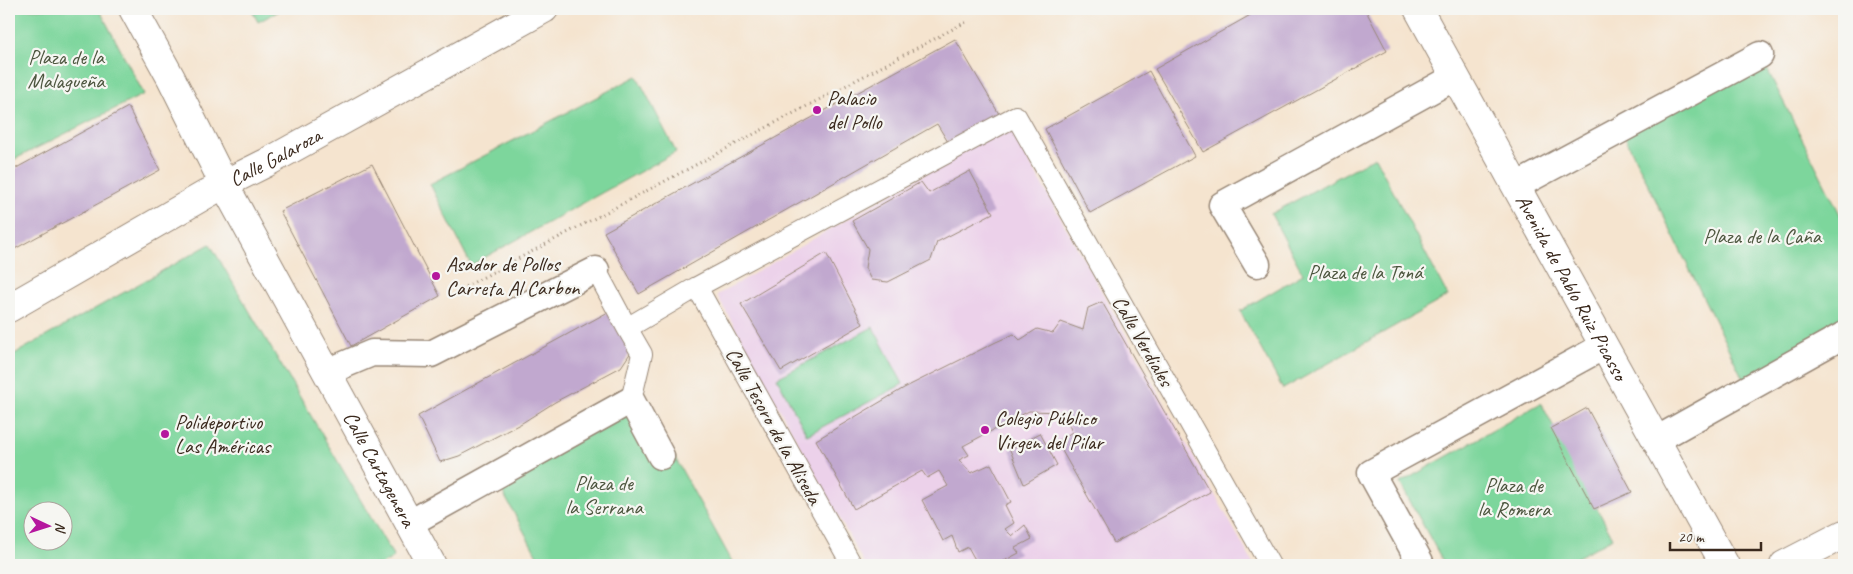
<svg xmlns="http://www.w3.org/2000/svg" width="1853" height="574" viewBox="0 0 1853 574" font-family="Caveat,sans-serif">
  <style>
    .built { fill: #ecd1ea }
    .green { fill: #7dd69c; stroke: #5c805d; fill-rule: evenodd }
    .building { fill: #c1a8cf }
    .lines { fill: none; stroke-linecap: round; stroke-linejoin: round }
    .pedestrian-casing { stroke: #988776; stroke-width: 22 }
    .minor-casing { stroke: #988776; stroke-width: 29 }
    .tertiary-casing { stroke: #988776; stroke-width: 30 }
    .path { stroke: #988776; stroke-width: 3; stroke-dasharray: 1 4; stroke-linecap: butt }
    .pedestrian { stroke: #fff; stroke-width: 20 }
    .minor { stroke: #fff; stroke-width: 26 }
    .tertiary { stroke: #fff; stroke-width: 28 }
    .poi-dot { fill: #b5179e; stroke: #f6f6f2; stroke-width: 2 }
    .labels { text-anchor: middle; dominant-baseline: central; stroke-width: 4.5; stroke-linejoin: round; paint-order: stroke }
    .park-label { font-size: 21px; fill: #4c553e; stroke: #f6f6f2 }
    .poi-label { font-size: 21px; fill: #3b2a1e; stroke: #f6f6f2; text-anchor: start }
    .street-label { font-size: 21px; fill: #3b2a1e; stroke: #f6f6f2 }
  </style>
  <rect width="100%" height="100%" fill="#f6f6f2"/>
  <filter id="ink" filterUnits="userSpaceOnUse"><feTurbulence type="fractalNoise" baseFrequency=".02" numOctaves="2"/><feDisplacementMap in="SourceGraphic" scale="10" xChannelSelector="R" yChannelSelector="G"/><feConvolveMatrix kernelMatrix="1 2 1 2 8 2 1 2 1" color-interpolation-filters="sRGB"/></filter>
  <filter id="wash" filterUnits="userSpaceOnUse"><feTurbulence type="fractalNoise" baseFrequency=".0096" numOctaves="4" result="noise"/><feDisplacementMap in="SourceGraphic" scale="20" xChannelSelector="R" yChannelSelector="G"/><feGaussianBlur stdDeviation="1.12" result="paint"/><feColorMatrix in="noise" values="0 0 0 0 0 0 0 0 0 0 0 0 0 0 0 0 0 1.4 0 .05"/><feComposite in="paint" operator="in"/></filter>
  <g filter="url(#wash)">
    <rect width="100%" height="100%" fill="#f5e4cf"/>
    <path class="built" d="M1009,125L1254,565H865L717,295Z"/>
    <path class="green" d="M9,9H99L144,94L9,162Z
      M251,9H283L258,22Z
      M1760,55L1844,222V335L1748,389L1621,129Z
      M637,76L676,152L471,265L430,184Z
      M1375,157L1448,296L1283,389L1240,311L1303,274L1271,214Z
      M210,244L394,557L381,565H9V357ZM32,512H62V542H32Z
      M873,327L903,384L807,435L777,378Z
      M631,400L661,456H674L734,565H542L494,476Z
      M1541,403L1613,538L1563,565H1445L1400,483Z"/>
    <g id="blocks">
      <path class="building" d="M1261,9H1365L1387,51L1203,152L1155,69Z
        M955,39L1002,119L951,147L937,124L639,294L604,232Z
        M1149,71L1195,156L1090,213L1045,129Z
        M128,107L160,170L9,252V172Z
        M372,164L440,296L351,346L280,211Z
        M970,171L993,213L937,242L931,260L888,282L871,280L865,268L868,249L852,221L921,182L929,193Z
        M826,253L863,324L781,371L741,304Z
        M1102,302L1210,492L1114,543L1057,442L1072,432L1063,412L1029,411L963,446L969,455L959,460L971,473L991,464L1011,502L1005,505L1014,523L1005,529L1012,536L1025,525L1032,539L1015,548L1019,553L996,565H978L968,547L958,552L952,536L943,541L922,500L948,486L939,471L927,478L922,471L854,509L816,440L904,388L996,342L1014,334L1020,340L1037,329L1053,333L1061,322L1083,330L1088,308Z
        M610,311L631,352L621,367L555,402L522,423L459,456L440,462L418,416Z
        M1587,408L1632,492L1594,509L1551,428Z
        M1040,433L1057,465L1024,484L1010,450Z"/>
    </g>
  </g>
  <g filter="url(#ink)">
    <use href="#blocks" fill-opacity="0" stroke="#988776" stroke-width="1"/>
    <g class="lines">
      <defs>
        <path id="pedestrian" d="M596,270L627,328L697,287L1016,116L1270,565
          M697,287L852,565
          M627,328L642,354L631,400"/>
        <path id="minor" d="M1516,186L1760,55
          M1257,264L1222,205L1455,77
          M327,372L372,353L431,354L596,270
          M1656,440L1844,335
          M410,523L631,400L661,456
          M1420,562L1371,473L1604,346"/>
        <g id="tertiary">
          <path id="s1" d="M133,9L171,78L224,184L432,565"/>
          <path id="s2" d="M1418,9L1725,565"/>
          <path id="s3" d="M9,308L224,184L266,163L544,9"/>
          <path d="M1784,565L1844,534"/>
        </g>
      </defs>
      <use href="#pedestrian" class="pedestrian-casing"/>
      <use href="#minor" class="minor-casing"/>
      <use href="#tertiary" class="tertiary-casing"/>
      <path class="path" d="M461,289L966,22"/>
      <use href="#pedestrian" class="pedestrian"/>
      <use href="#minor" class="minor"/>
      <use href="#tertiary" class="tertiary"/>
    </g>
  </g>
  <g class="poi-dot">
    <circle cx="817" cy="110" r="5"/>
    <circle cx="436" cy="276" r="5"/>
    <circle cx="985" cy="430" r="5"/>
    <circle cx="165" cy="434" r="5"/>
  </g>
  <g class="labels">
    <g class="park-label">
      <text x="66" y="57">Plaza de la<tspan x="66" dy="24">Malagueña</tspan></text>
      <text x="1762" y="236">Plaza de la Caña</text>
      <text x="1365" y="272">Plaza de la Toná</text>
      <text x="604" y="483">Plaza de<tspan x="604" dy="24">la Serrana</tspan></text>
      <text x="1514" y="485">Plaza de<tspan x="1514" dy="24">la Romera</tspan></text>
    </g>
    <g class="poi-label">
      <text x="827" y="98">Palacio<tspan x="827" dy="24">del Pollo</tspan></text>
      <text x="446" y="264">Asador de Pollos<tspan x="446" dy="24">Carreta Al Carbon</tspan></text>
      <text x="995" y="418">Colegio Público<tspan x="995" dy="24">Virgen del Pilar</tspan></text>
      <text x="175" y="422">Polideportivo<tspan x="175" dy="24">Las Américas</tspan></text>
    </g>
    <g class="street-label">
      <text stroke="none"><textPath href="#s3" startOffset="306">Calle Galaroza</textPath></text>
      <text stroke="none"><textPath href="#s2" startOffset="318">Avenida de Pablo Ruiz Picasso</textPath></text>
      <text transform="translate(1143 341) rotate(60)">Calle Verdiales</text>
      <text transform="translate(774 426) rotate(61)">Calle Tesoro de la Aliseda</text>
      <text stroke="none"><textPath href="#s1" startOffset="522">Calle Cartagenera</textPath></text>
    </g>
  </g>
  <rect width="1853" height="574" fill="none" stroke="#f6f6f2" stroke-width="30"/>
  <g transform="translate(48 526) rotate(94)"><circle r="24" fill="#f6f6f2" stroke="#aba49d"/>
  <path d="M0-4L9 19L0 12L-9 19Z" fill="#b5179e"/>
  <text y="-8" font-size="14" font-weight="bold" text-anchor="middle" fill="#3b2a1e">N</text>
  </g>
  <path d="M1670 542v8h91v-8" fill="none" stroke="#3b2a1e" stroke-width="2.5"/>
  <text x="1678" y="542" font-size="15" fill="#3b2a1e" stroke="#f6f6f2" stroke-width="4" paint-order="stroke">20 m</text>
</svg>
